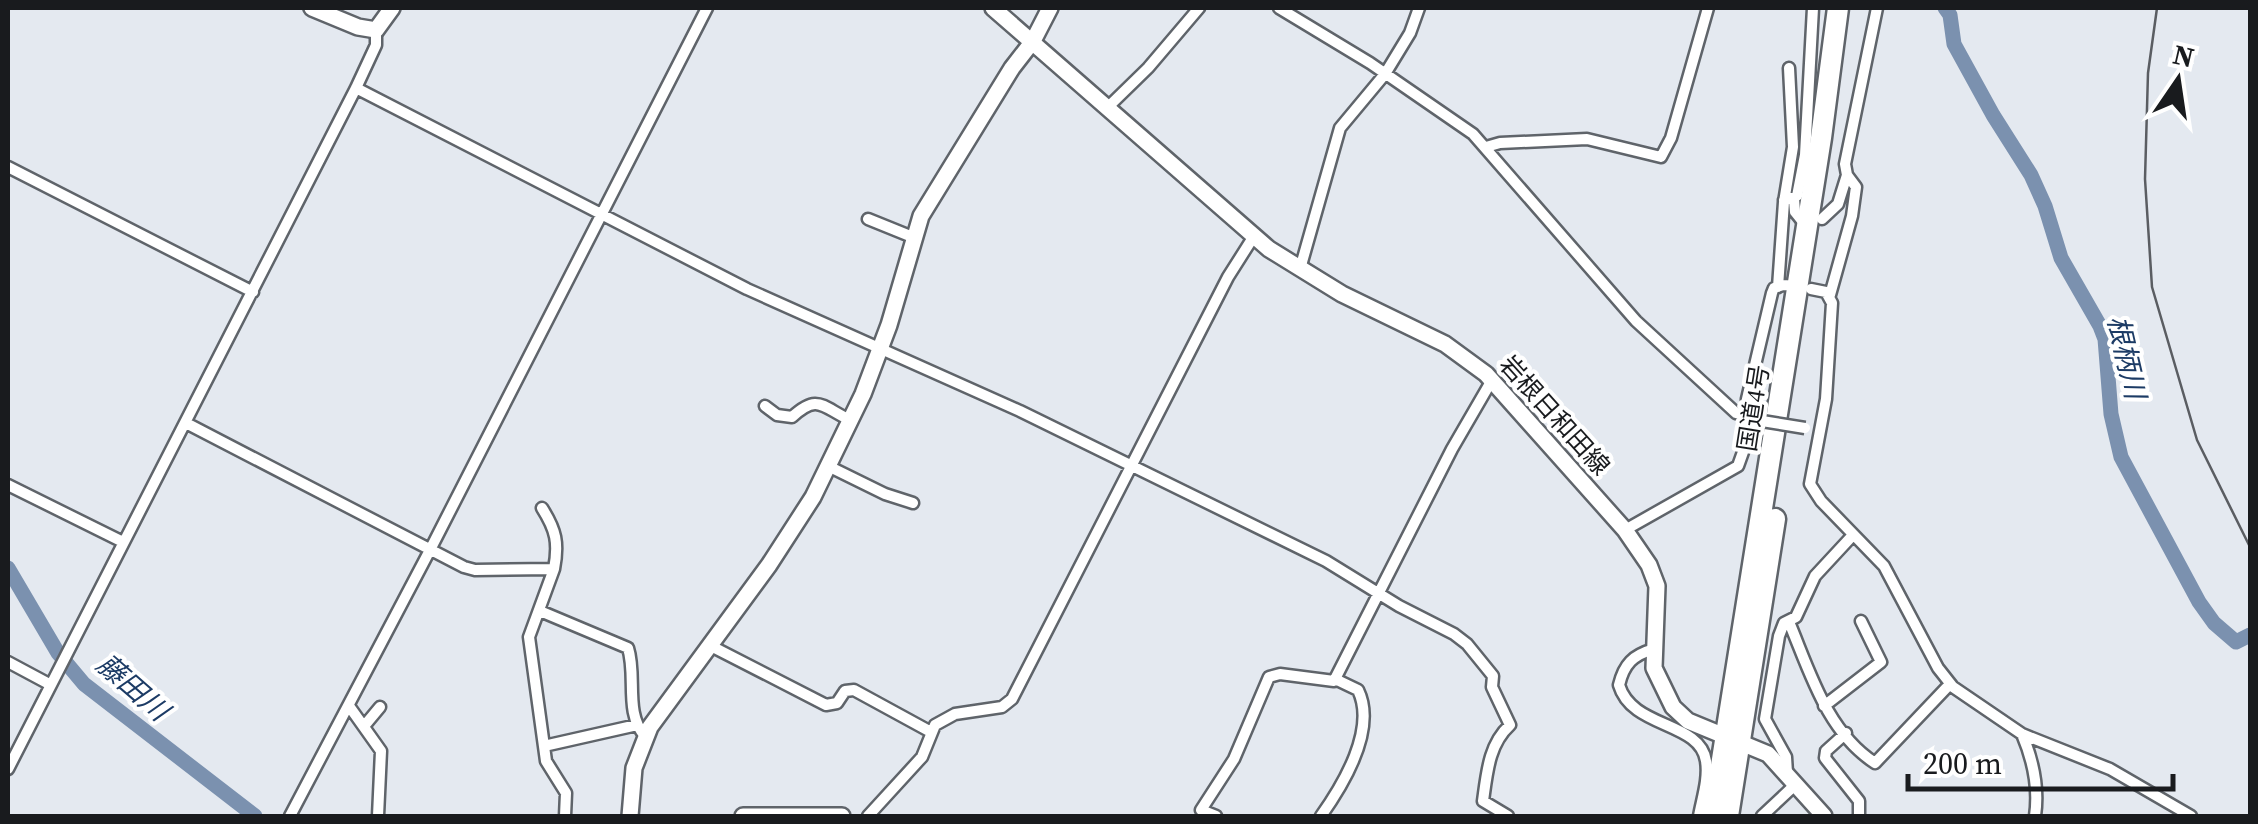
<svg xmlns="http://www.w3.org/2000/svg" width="2258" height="824" viewBox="0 0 2258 824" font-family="'Source Serif 4','Noto Sans JP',serif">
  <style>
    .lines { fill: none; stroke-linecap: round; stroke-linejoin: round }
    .river { stroke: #7b91af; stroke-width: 15 }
    .street-casing { stroke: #5f646a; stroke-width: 15 }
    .secondary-casing { stroke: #5f646a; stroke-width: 20 }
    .highway-casing { stroke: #5f646a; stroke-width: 25 }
    .street { stroke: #fff; stroke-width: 10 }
    .secondary { stroke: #fff; stroke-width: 15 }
    .highway { stroke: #fff; stroke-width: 20 }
    .rail { stroke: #5a5d62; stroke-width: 2.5 }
    .street-bridge-casing { stroke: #5f646a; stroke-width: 15; stroke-linecap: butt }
    .street-bridge { stroke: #fff; stroke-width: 10 }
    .labels { text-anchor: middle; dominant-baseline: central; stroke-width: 8; stroke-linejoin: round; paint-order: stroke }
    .street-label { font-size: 25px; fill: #191b1e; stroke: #fff }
    .water-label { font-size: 28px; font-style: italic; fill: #1c3b65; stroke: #fff }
  </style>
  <rect width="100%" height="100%" fill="#e4e9f0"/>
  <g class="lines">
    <path class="river" d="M1945,8L1950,15L1954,44L1993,115L2031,175L2045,206L2061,258L2100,326L2105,339L2111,414L2121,457L2199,602L2214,623L2236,642L2250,635
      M8,568L58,653L84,684L255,816"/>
    <defs>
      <path id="street" d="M1279,8L1370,63L1473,134L1636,321L1736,413L1762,421
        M356,88L747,289L1020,411L1326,561L1399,606L1454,634L1467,644L1493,676L1492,687L1510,725C1489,744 1487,772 1483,801L1508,816
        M1107,108L1148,68L1199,8
        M1486,147L1500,143L1587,139L1661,157L1671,138L1708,8
        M8,167L253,292
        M1794,199L1795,212L1807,227
        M1784,200L1797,196L1805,155L1813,8
        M868,219L915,238
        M1822,219L1838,204L1847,175
        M1300,269L1340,128L1385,74L1410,33L1419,8
        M1778,287L1784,202L1793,147L1789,68
        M1811,289L1826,292L1832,303L1826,399L1810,484L1821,501L1884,566L1938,668L1953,687L2022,734L2110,769L2191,816
        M1830,295L1852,216L1856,187L1847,175L1845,164L1877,8
        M765,406L777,415L792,417C818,393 822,407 850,420
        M186,423L464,567L475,570L554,569L529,637L546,761L566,793L565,816
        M828,466L885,494L913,503
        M8,485L123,542
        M542,508C556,530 559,543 554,569
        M1625,530L1738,466L1743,452L1747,399L1772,293L1774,288L1783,285L1797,286
        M540,611L628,648C637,676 624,713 645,736
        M1789,622C1810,672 1827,732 1875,763L1950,684
        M709,645L826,705L837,703L845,691L854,690L931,732
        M1654,649C1633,655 1624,664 1619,685C1632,729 1700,721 1706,761C1709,779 1702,799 1699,816
        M8,662L51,685
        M349,706L381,751L378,816
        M1824,706L1881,662L1861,621
        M365,725L380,707
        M1846,733L1826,751L1825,758L1859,801V816
        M2022,734C2033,760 2039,789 2035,816
        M544,746L637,725
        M8,769L356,88L376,45V30
        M1787,773L1786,757L1765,719L1779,636L1784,623L1796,617L1815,576L1853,535
        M290,816L430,550L707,8
        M868,816L922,757L935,725L955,714L1002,707L1012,699L1228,277L1254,236
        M1216,816L1201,810L1234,759L1269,677L1280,674L1334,681L1452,449L1492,380
        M1321,816C1343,785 1377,729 1358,690L1335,679
        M1762,816L1796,784"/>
      <path id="secondary" d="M312,8L358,27L376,30L392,8
        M993,8L1269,249L1342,294L1445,344L1486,374L1625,530L1649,565L1657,586L1654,668L1673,707L1688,721L1768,754L1824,816
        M630,816L634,768L650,727L769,565L813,497L863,394L889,325L921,216L1012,68L1033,41L1050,8
        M743,816H842"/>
      <path id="highway" d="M1713,816L1821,138L1838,8
        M1728,816L1775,519"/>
    </defs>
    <use href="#street" class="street-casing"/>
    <use href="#secondary" class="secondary-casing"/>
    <use href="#highway" class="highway-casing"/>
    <use href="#street" class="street"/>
    <use href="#secondary" class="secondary"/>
    <use href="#highway" class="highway"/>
    <path class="rail" d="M2157,8L2148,73L2145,179L2152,287L2197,440L2250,547"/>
    <defs>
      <path id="street-bridge" d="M1762,421L1805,428"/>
    </defs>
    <use href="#street-bridge" class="street-bridge-casing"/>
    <use href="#street-bridge" class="street-bridge"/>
  </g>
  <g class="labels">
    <g class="street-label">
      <text transform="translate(1753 408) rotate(-81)">国道4号</text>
      <text transform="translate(1555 415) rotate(48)">岩根日和田線</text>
    </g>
    <g class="water-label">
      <text transform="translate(2127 357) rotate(77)">根柄川</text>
      <text transform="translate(133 687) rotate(41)">藤田川</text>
    </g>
  </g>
  <rect width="2258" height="824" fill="none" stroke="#191b1e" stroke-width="20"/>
  <g transform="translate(2178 80) rotate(13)" stroke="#ffffff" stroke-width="8" paint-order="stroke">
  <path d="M0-8L18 38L0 25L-18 38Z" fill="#191b1e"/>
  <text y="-15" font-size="28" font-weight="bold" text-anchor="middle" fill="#191b1e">N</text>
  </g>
  <path d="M1908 774v15h265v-15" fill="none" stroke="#191b1e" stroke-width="5"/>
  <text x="1923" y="774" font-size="30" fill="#191b1e" stroke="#ffffff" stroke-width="8" paint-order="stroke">200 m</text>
</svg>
